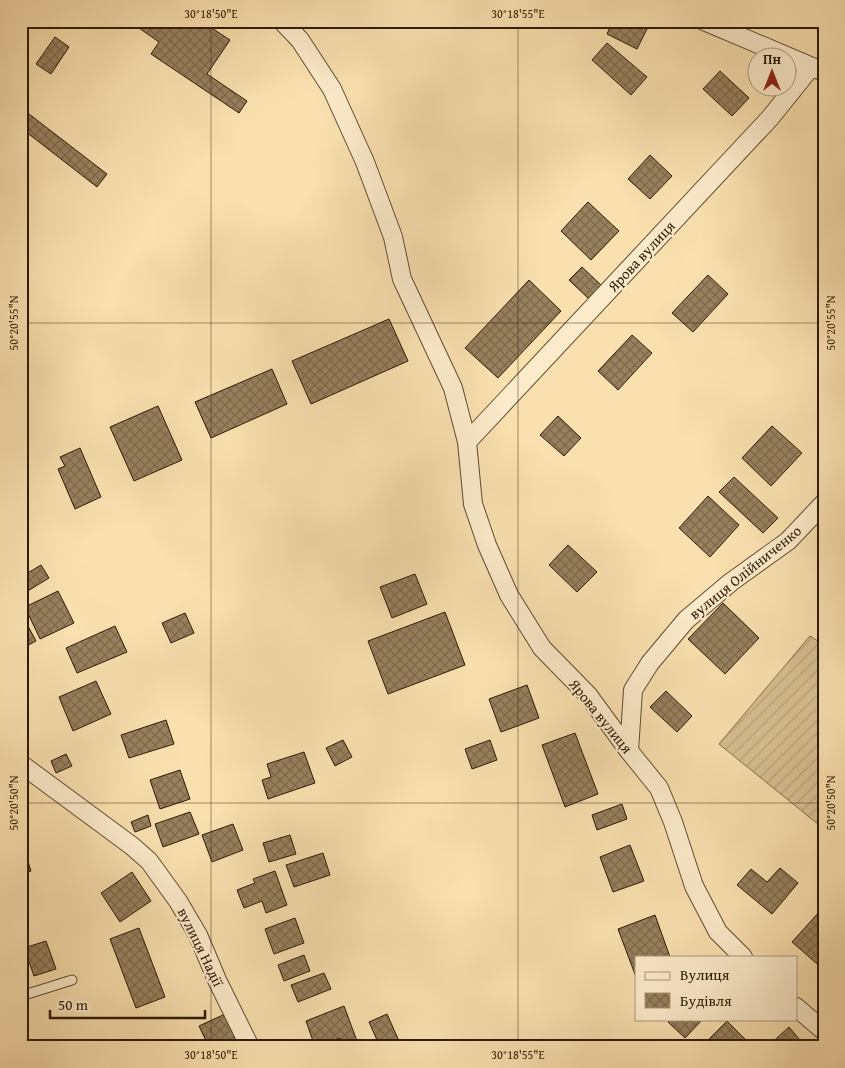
<svg xmlns="http://www.w3.org/2000/svg" width="845" height="1068" viewBox="0 0 845 1068" font-family="'Gentium Book Plus',serif">
  <style>
    .garden { fill: url(#garden-furrows); stroke: #826d4c }
    .building { fill: url(#building-cross-hatch); stroke: #2e1b06 }
    .lines { fill: none; stroke-linecap: round; stroke-linejoin: round }
    .service-casing { stroke: #614c30; stroke-width: 11 }
    .minor-casing { stroke: #614c30; stroke-width: 20 }
    .service { stroke: #fcebcb; stroke-width: 9 }
    .minor { stroke: #fcebcb; stroke-width: 18 }
    .ticks { fill: none; stroke: #2e1b06; stroke-width: 1; stroke-opacity: 0.45 }
    .labels { text-anchor: middle; dominant-baseline: central; stroke-width: 4; stroke-linejoin: round; paint-order: stroke }
    .street-label { font-size: 15px; fill: #2e1b06; stroke: #fcebcb }
    .neatline { fill: none; stroke: #2e1b06; stroke-width: 2 }
    .ticks-label { font-size: 12px; text-anchor: middle; fill: #2e1b06 }
  </style>
  <defs>
    <pattern id="garden-furrows" width="10" height="10" patternUnits="userSpaceOnUse" patternTransform="scale(1.25)"><rect width="10" height="10" fill="#d7bf92"/><path d="M-1 1l2-2M0 10L10 0M9 11l2-2" fill="none" stroke="#b9a47c"/></pattern>
    <pattern id="building-cross-hatch" width="8" height="8" patternUnits="userSpaceOnUse" patternTransform="scale(1.25)"><rect width="8" height="8" fill="#98815e"/><path d="M0 0l8 8M0 8l8-8" fill="none" stroke="#7c694c"/></pattern>
  </defs>
  <rect width="100%" height="100%" fill="#fae0af"/>
  <filter id="stains"><feTurbulence type="fractalNoise" baseFrequency=".004" numOctaves="4"/><feColorMatrix values="0 0 0 0 .2 0 0 0 0 .09 0 0 0 0 .02 0 0 0 .5 -.17"/></filter>
  <radialGradient id="worn" r=".72"><stop offset=".6" stop-color="#630" stop-opacity="0"/><stop offset="1" stop-color="#630" stop-opacity=".3"/></radialGradient>
  <path class="garden" d="M810,636L824,645V829L719,744Z"/>
  <path class="building" d="M129,21H201L230,40L207,74L247,101L239,113L151,54L159,42Z
    M613,21H647L650,23L637,49L607,34Z
    M55,37L69,47L51,74L36,64Z
    M607,43L647,77L631,95L592,60Z
    M720,71L749,98L732,116L703,89Z
    M29,114L107,174L97,187L21,128V123Z
    M650,155L672,176L650,199L628,179Z
    M588,202L619,231L591,260L561,231Z
    M582,267L602,286L590,300L569,280Z
    M708,275L728,294L693,332L672,313Z
    M529,280L561,311L498,378L465,348Z
    M389,319L408,361L311,404L292,361Z
    M632,335L652,353L618,390L598,371Z
    M272,369L287,404L211,438L195,402Z
    M158,406L182,460L134,481L110,427Z
    M558,416L581,438L564,456L540,435Z
    M772,426L802,453L771,486L742,458Z
    M80,448L101,497L75,509L58,469L65,466L60,457Z
    M734,477L778,518L763,533L719,492Z
    M708,496L739,525L710,557L679,528Z
    M568,545L597,572L577,592L549,565Z
    M41,565L49,578L26,592L21,583V577Z
    M415,574L427,604L392,618L380,587Z
    M58,591L74,623L40,639L25,607Z
    M723,603L759,638L725,674L688,639Z
    M445,612L465,665L388,694L368,641Z
    M21,613L36,641L21,649Z
    M185,613L194,633L171,643L162,623Z
    M115,626L127,652L77,673L66,648Z
    M96,681L111,714L73,731L59,697Z
    M527,685L539,718L501,732L489,699Z
    M666,691L692,716L677,732L650,707Z
    M166,720L174,744L129,758L121,735Z
    M575,733L598,794L565,807L542,745Z
    M343,740L352,757L335,766L326,748Z
    M490,740L497,760L472,769L465,749Z
    M304,752L315,783L268,799L262,780L271,777L267,764Z
    M66,754L72,766L56,773L51,761Z
    M180,770L190,799L160,809L150,780Z
    M622,804L627,819L597,830L592,815Z
    M190,812L199,834L163,847L155,824Z
    M148,815L151,826L135,832L131,822Z
    M233,824L243,850L212,862L202,835Z
    M290,835L296,854L269,862L263,843Z
    M630,845L644,881L613,892L600,857Z
    M25,852L31,871L21,874V854Z
    M323,853L330,875L294,887L286,865Z
    M780,868L798,883L772,914L737,885L751,869L767,882Z
    M275,871L287,905L266,913L262,901L244,908L237,890L255,883L253,879Z
    M132,872L151,901L120,922L101,893Z
    M820,911L824,915V970L792,942Z
    M655,915L670,957H636V977L618,929Z
    M295,918L304,943L274,954L265,929Z
    M139,928L165,997L136,1008L110,939Z
    M46,941L56,969L34,976L24,948Z
    M304,955L310,971L284,981L278,965Z
    M324,973L331,989L298,1002L291,985Z
    M344,1006L357,1041L343,1046L340,1038L315,1047L306,1021Z
    M225,1014L239,1044L234,1047H209L199,1026Z
    M387,1014L399,1041L385,1047H380L369,1022Z
    M671,1019H703L685,1038L668,1022Z
    M727,1021L748,1042L743,1047H708L705,1043Z
    M789,1027L805,1046L804,1047H767Z"/>
  <g class="lines">
    <defs>
      <path id="service" d="M21,996L72,980"/>
      <path id="minor" d="M282,21L300,40L332,89L365,162L393,237L402,279L453,388L467,442L473,504L487,545L509,595L542,648L588,695L629,751L659,788L673,822L694,886L718,932L743,957
        M704,21L824,72
        M467,442L770,118L811,67
        M629,751L633,690L650,663L686,620L731,582L788,541L824,503
        M21,764L132,846L149,861L178,901L198,935L217,980L250,1047
        M796,1007L824,1031"/>
    </defs>
    <use href="#service" class="service-casing"/>
    <use href="#minor" class="minor-casing"/>
    <use href="#service" class="service"/>
    <use href="#minor" class="minor"/>
  </g>
  <path class="ticks" d="M211,21V1047M518,21V1047M21,323H824M21,803H824"/>
  <g class="labels">
    <g class="street-label">
      <text transform="translate(641 256) rotate(-47)">Ярова вулиця</text>
      <text transform="translate(745 572) rotate(-39)">вулиця Олійниченко</text>
      <text transform="translate(601 716) rotate(51)">Ярова вулиця</text>
      <text transform="translate(201 947) rotate(64)">вулиця Надії</text>
    </g>
  </g>
  <rect width="845" height="1068" fill="none" stroke="#fae0af" stroke-width="55"/>
  <rect x="635" y="956" width="162" height="65" fill="#fcebcb" stroke="#aa987c"/>
  <rect x="645" y="972" width="25" height="8" fill="#fcebcb" stroke="#aa987c"/>
  <text x="680" y="980" font-size="15" fill="#2e1b06">Вулиця</text>
  <rect x="645" y="993" width="25" height="15" fill="url(#building-cross-hatch)" stroke="#aa987c"/>
  <text x="680" y="1006" font-size="15" fill="#2e1b06">Будівля</text>
  <g transform="translate(772 72)"><circle r="24" fill="#fcebcb" stroke="#aa987c"/>
  <path d="M0-4L9 19L0 12L-9 19Z" fill="#8f2418"/>
  <text y="-8" font-size="14" font-weight="bold" text-anchor="middle" fill="#2e1b06">Пн</text>
  </g>
  <path d="M50 1010v8h155v-8" fill="none" stroke="#2e1b06" stroke-width="2.5"/>
  <text x="58" y="1010" font-size="15" fill="#2e1b06" stroke="#fcebcb" stroke-width="4" paint-order="stroke">50 m</text>
  <rect x="28" y="28" width="790" height="1012" class="neatline"/>
  <g class="ticks-label">
    <text x="211" y="18">30°18'50"E</text>
    <text x="518" y="18">30°18'55"E</text>
    <text transform="translate(14 323) rotate(-90)" y="4">50°20'55"N</text>
    <text transform="translate(831 323) rotate(-90)" y="4">50°20'55"N</text>
    <text transform="translate(14 803) rotate(-90)" y="4">50°20'50"N</text>
    <text transform="translate(831 803) rotate(-90)" y="4">50°20'50"N</text>
    <text x="211" y="1059">30°18'50"E</text>
    <text x="518" y="1059">30°18'55"E</text>
  </g>
  <rect width="100%" height="100%" filter="url(#stains)"/>
  <rect width="100%" height="100%" fill="url(#worn)"/>
</svg>
